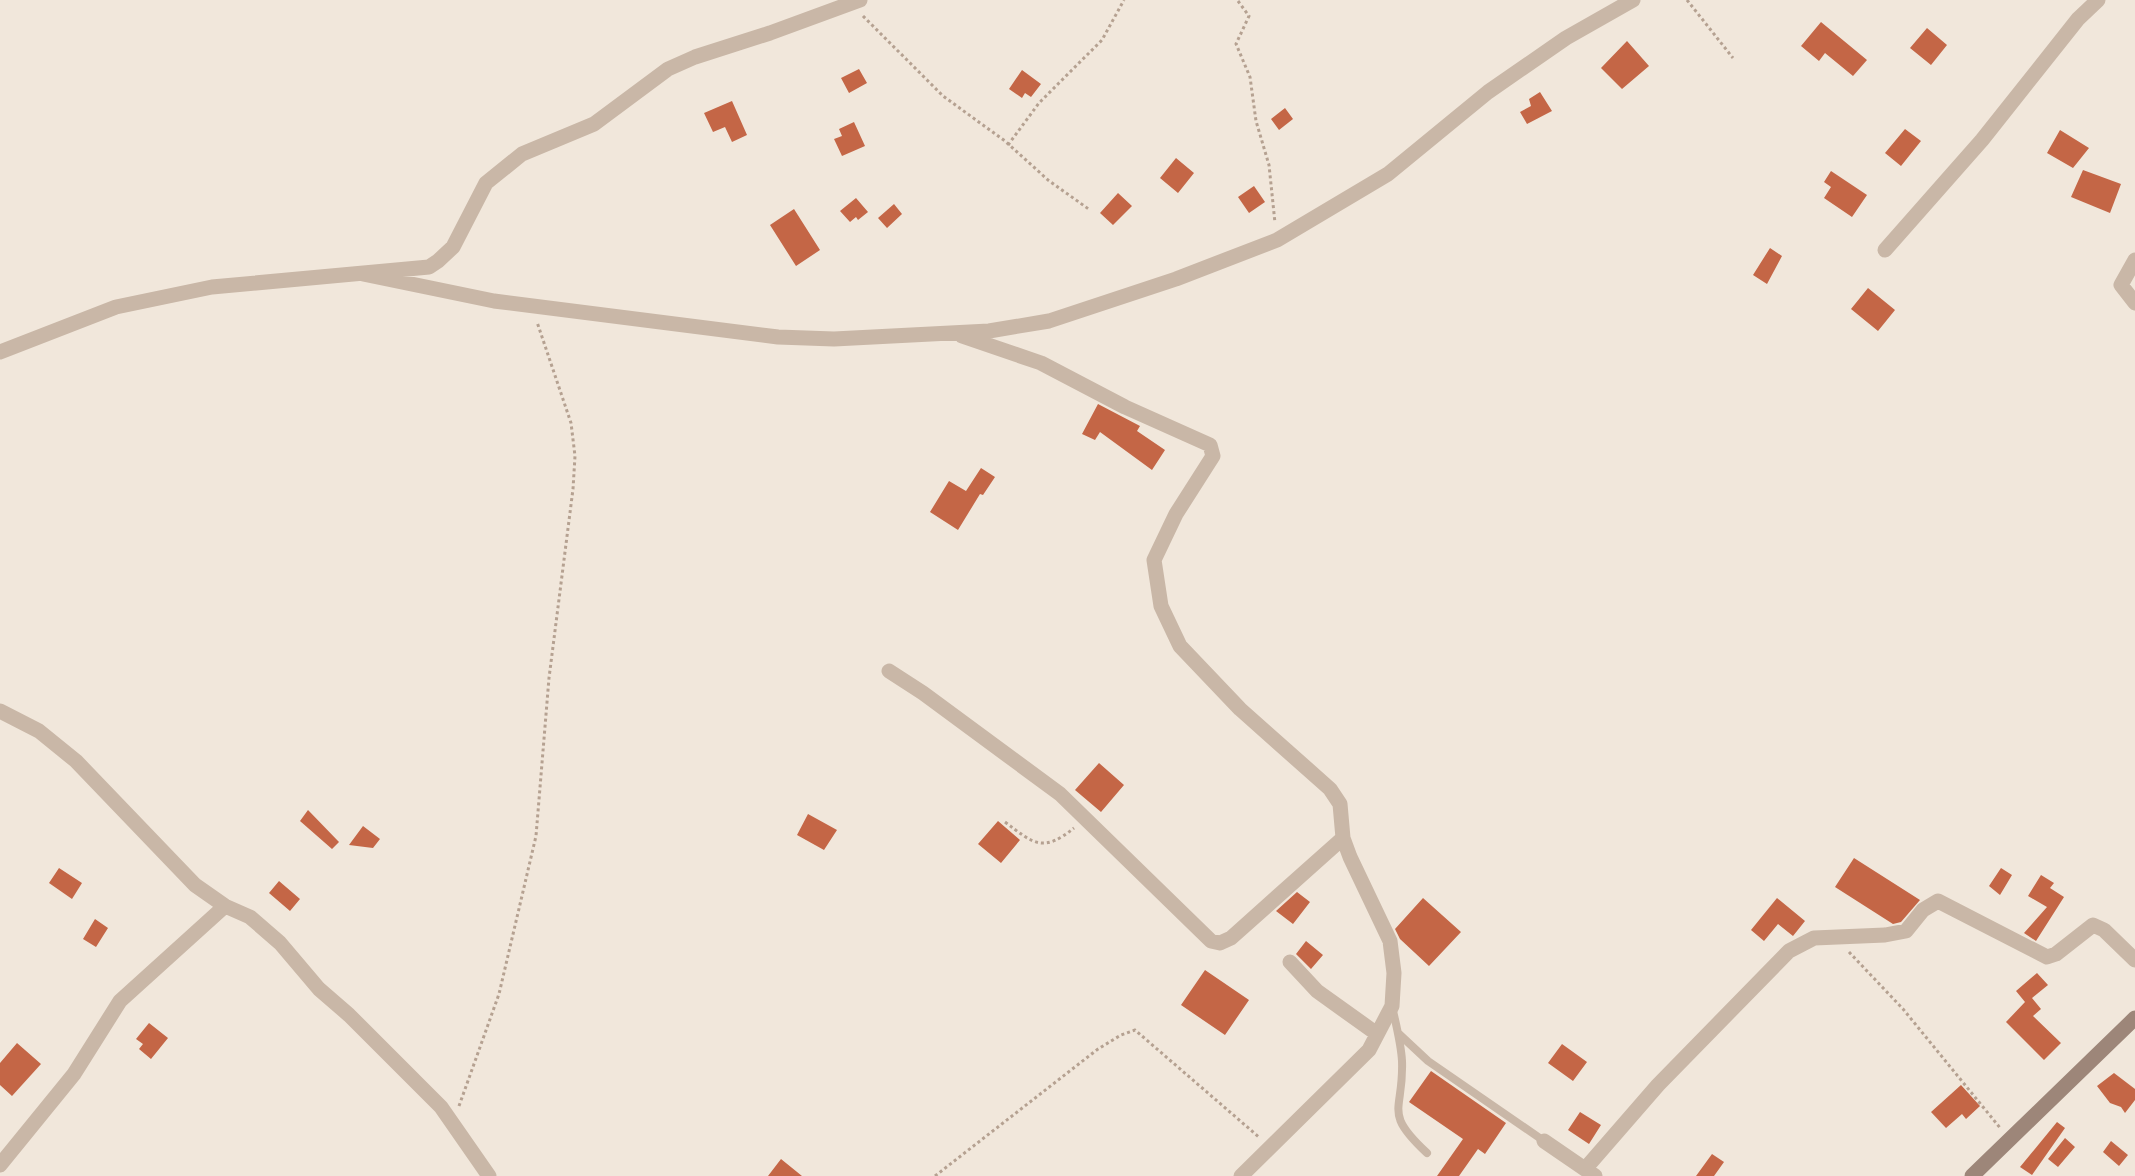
<svg xmlns="http://www.w3.org/2000/svg" width="2135" height="1176" viewBox="0 0 2135 1176" font-family="'Golos Text',sans-serif">
  <style>
    .building { fill: #c46646 }
    .lines { fill: none; stroke-linecap: round; stroke-linejoin: round }
    .path { stroke: #b5a191; stroke-width: 3; stroke-dasharray: 3 3; stroke-linecap: butt }
    .lane { stroke: #c9b7a7; stroke-width: 8 }
    .street { stroke: #c9b7a7; stroke-width: 15 }
    .secondary { stroke: #9d8679; stroke-width: 15 }
  </style>
  <rect width="100%" height="100%" fill="#f1e7db"/>
  <path class="building" d="M1821,22L1867,60L1853,76L1825,53L1819,61L1801,46Z
    M1927,28L1947,45L1931,65L1910,48Z
    M1627,41L1649,66L1622,89L1601,68Z
    M859,69L867,83L849,93L841,78Z
    M1022,70L1041,84L1031,97L1025,93L1022,98L1009,89Z
    M1540,92L1552,111L1527,124L1520,112L1531,106L1529,99Z
    M732,101L747,135L732,142L725,127L713,132L704,113Z
    M1285,108L1293,119L1279,130L1271,119Z
    M854,122L865,146L842,156L834,139L842,136L839,129Z
    M1905,129L1921,141L1901,166L1885,153Z
    M2060,130L2089,148L2073,168L2047,153Z
    M1176,158L1194,173L1178,193L1160,178Z
    M2083,170L2121,184L2110,213L2071,197Z
    M1831,171L1867,195L1852,217L1824,198L1831,187L1824,182Z
    M1254,186L1265,202L1249,213L1238,197Z
    M1118,193L1132,206L1113,225L1100,213Z
    M856,198L868,212L858,220L856,217L850,222L840,211Z
    M894,204L902,214L887,228L878,218Z
    M794,209L820,250L796,266L770,225Z
    M1770,248L1782,256L1767,284L1753,275Z
    M1868,288L1895,310L1878,331L1851,309Z
    M1098,404L1140,426L1137,431L1165,450L1152,470L1100,432L1095,440L1082,434Z
    M981,468L995,477L983,495L980,494L958,530L930,512L949,481L966,491Z
    M1099,763L1124,785L1101,812L1075,790Z
    M308,810L339,842L332,849L300,821Z
    M808,814L837,830L824,850L797,835Z
    M998,821L1020,840L1001,863L978,844Z
    M363,826L380,839L373,848L349,845Z
    M1854,858L1920,900L1901,922L1893,924L1835,887Z
    M59,868L82,883L72,899L49,883Z
    M2001,868L2012,875L2000,895L1989,886Z
    M2041,875L2054,883L2050,888L2064,897L2036,941L2024,933L2047,907L2028,896Z
    M279,881L300,899L290,911L269,893Z
    M1297,892L1310,902L1293,924L1276,911Z
    M1423,898L1461,932L1429,966L1400,939L1395,929Z
    M1777,898L1805,921L1793,936L1778,924L1764,941L1751,930Z
    M95,919L108,928L96,947L83,939Z
    M1306,941L1323,955L1311,969L1296,954Z
    M1205,970L1249,1000L1225,1035L1181,1005Z
    M2037,973L2048,985L2032,998L2041,1009L2033,1016L2061,1043L2044,1060L2006,1022L2025,1002L2016,991Z
    M149,1023L168,1038L151,1059L139,1049L143,1044L136,1039Z
    M17,1043L41,1064L12,1096L0,1085V1063Z
    M1562,1044L1587,1062L1573,1081L1548,1063Z
    M1431,1071L1506,1123L1485,1154L1478,1149L1459,1176H1437L1463,1139L1409,1102Z
    M2114,1073L2135,1089V1100L2125,1113L2121,1107L2110,1103L2097,1086Z
    M1961,1085L1980,1106L1966,1119L1962,1114L1946,1128L1931,1112Z
    M1580,1112L1601,1125L1589,1144L1568,1130Z
    M2057,1122L2065,1128L2032,1175L2020,1167Z
    M2065,1138L2075,1147L2058,1167L2048,1159Z
    M2111,1141L2128,1155L2119,1166L2103,1152Z
    M1712,1154L1724,1162L1714,1176H1696Z
    M781,1159L802,1176H768Z"/>
  <g class="lines">
    <path class="path" d="M1687,0L1733,58
      M1238,1L1249,16L1236,44L1250,77L1256,121L1269,165L1275,223
      M863,16L943,96L1005,141L1048,180L1090,210
      M1008,145L1039,103L1102,40L1124,0
      M1005,822C1034,844 1043,853 1074,828
      M1849,952L1903,1009L2001,1129
      M459,1106L499,994L536,836L549,678L573,489L575,456L571,423L537,322
      M935,1176L1098,1049L1121,1035L1135,1030L1260,1138"/>
    <path class="lane" d="M1392,1006C1396,1025 1401,1043 1402,1061C1404,1112 1382,1111 1427,1153
      M1398,1033L1428,1061L1544,1141"/>
    <path class="street" d="M1885,250L1982,140L2078,19L2098,0
      M2135,260L2121,285L2135,303
      M363,274L494,301L778,337L834,339L989,331L1049,321L1176,279L1277,240L1388,174L1488,92L1566,38L1633,0
      M962,336L1041,363L1125,407L1210,445L1213,456L1176,514L1154,560L1161,606L1180,646L1240,709L1330,789L1340,804L1343,838L1350,857L1390,941L1394,973L1392,1006L1369,1050L1241,1176
      M0,352L116,307L212,287L429,267L438,261L453,247L486,183L522,154L594,124L668,69L695,57L770,33L860,0
      M889,671L923,693L1060,794L1211,941L1220,943L1231,938L1343,838
      M0,711L39,731L76,761L195,885L225,906L250,917L280,943L319,989L349,1015L441,1107L489,1176
      M1290,962L1317,991L1377,1034
      M1544,1141L1595,1176
      M0,1165L74,1074L120,1001L225,906
      M1585,1169L1658,1085L1789,951L1814,938L1885,935L1906,931L1923,910L1938,901L2047,957L2056,954L2093,925L2104,930L2135,960"/>
    <path class="secondary" d="M1972,1176L2135,1018"/>
  </g>
</svg>
